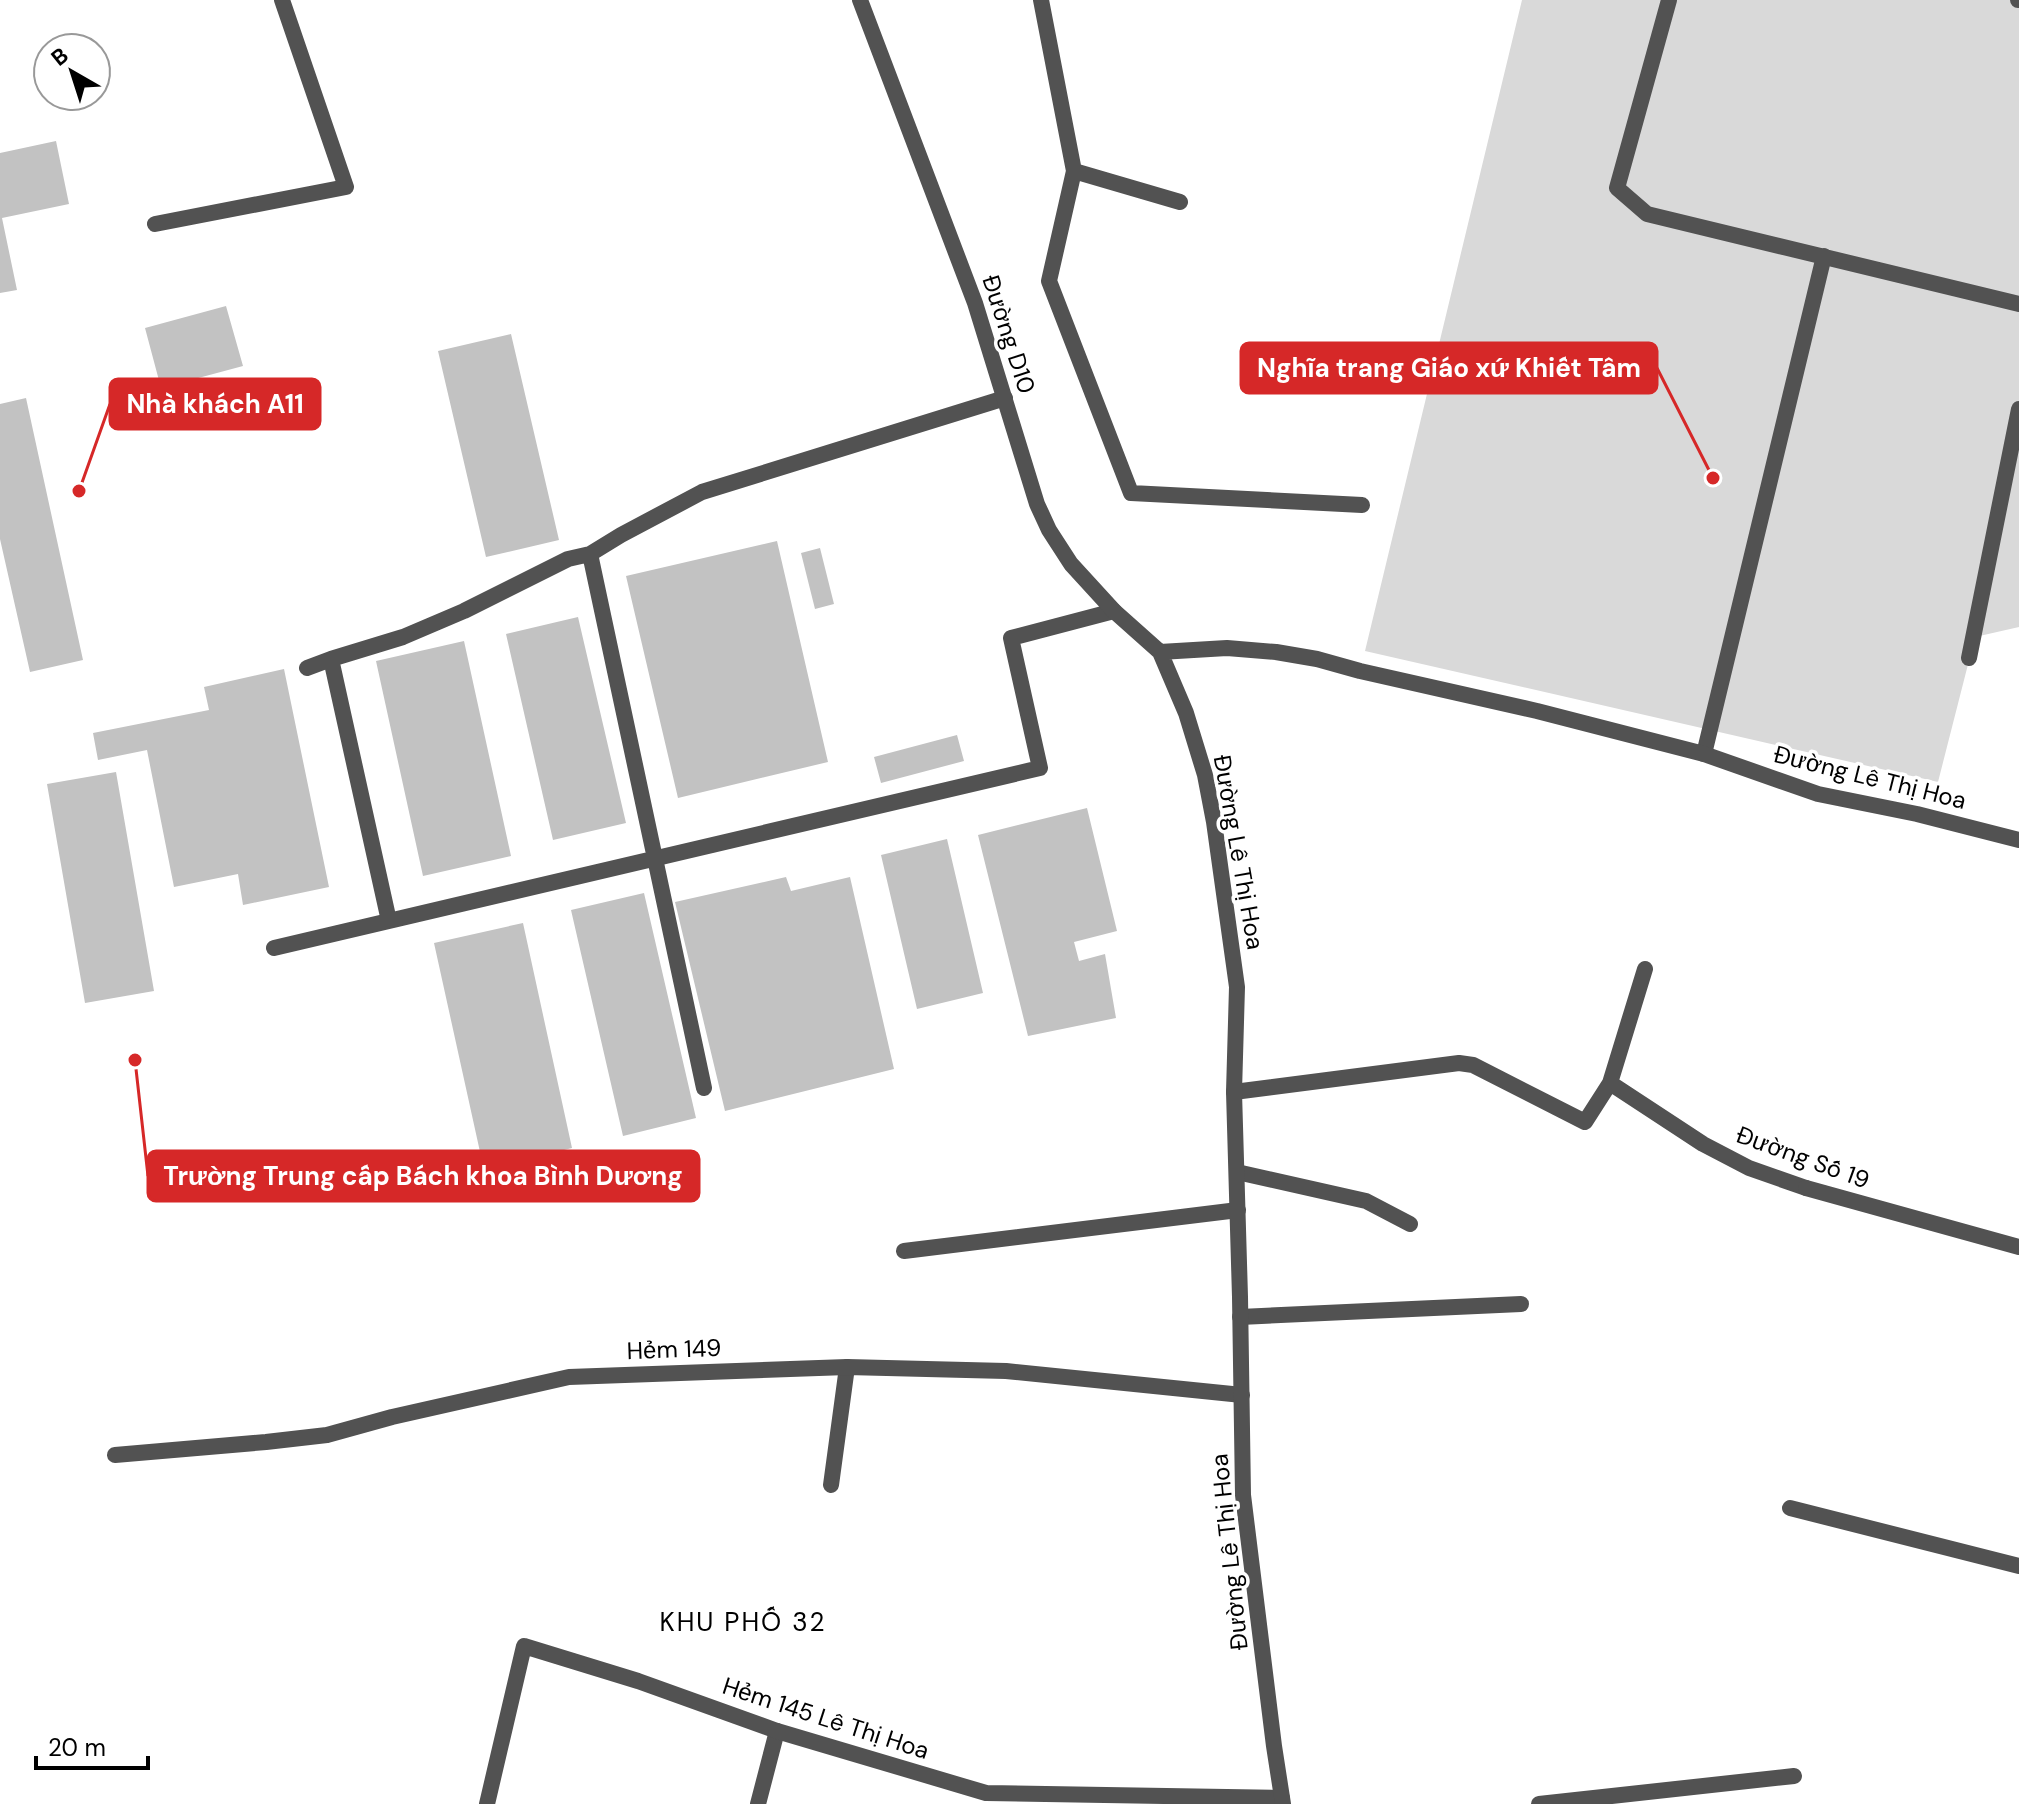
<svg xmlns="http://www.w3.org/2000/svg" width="2019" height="1804" viewBox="0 0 2019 1804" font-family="'DM Sans',sans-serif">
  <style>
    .green { fill: #d9d9d9 }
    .building { fill: #c2c2c2 }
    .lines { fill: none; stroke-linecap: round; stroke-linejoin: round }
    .service { stroke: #525252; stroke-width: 16 }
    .minor { stroke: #525252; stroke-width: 16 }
    .tertiary { stroke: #525252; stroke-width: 16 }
    .labels { text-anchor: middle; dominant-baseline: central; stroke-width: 7; stroke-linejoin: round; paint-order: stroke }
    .street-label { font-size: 24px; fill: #000; stroke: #fff }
    .neighbourhood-label { font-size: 26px; letter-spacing: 2px; fill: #000; stroke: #fff }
    .leader { fill: none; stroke: #d62828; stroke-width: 3 }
    .callout-dot { fill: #d62828; stroke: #fff; stroke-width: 3 }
    .callout { fill: #d62828; stroke: #d62828; stroke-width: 3 }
    .callout-label { font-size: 26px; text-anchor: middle; font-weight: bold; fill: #fff }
  </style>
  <rect width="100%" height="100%" fill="#fff"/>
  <path class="green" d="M1522,0H2019V627L1975,637L1938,782L1365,651Z"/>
  <path class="building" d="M56,141L69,204L2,218L17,290L0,293V153Z
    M226,306L243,366L161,388L145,328Z
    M511,334L559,540L486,557L438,351Z
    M26,398L83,660L30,672L0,539V404Z
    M777,541L828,762L678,798L626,576Z
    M820,548L834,604L815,609L801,553Z
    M578,617L626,823L553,840L506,634Z
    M464,641L511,856L423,876L376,661Z
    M284,669L329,887L243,905L238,874L174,887L147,750L98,760L93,733L209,710L204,687Z
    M957,735L964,761L881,783L874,757Z
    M116,772L154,991L85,1003L47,784Z
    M1087,808L1117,931L1074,942L1079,961L1105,954L1116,1018L1028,1036L978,835Z
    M947,839L983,993L917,1009L881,855Z
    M786,877L791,891L850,877L894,1069L725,1111L675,902Z
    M644,893L696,1118L623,1136L571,910Z
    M523,923L572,1148L484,1170L434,943Z"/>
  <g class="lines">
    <path class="service" d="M1041,0L1074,171L1180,202
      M1669,0L1617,188L1647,214L2019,304
      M2018,0H2019
      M1074,171L1049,281L1131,493L1362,505
      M155,224L346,187L282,0
      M590,554L704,1088
      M1969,658L2019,409
      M331,659L389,921
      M307,668L331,659L403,637L464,611L568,559L590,554L621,535L702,492L1005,398
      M1704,754L1824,256
      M274,948L1040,768L1011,638L1114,611
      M1645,969L1610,1083L1703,1144L1749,1168L1806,1188
      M1234,1092L1459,1063L1473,1065L1585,1122L1610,1083
      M1237,1172L1366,1201L1410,1224
      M904,1251L1238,1210
      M1240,1317L1521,1304
      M831,1485L847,1367
      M758,1804L777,1731
      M1539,1804L1794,1776"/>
    <path class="minor" d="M1806,1188L2019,1247
      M115,1455L266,1442L327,1435L392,1417L569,1377L847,1367L1006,1371L1242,1395
      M1790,1508L2019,1566
      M487,1804L524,1646L638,1681L777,1731L986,1793L1282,1798"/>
    <path class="tertiary" d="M860,0L975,303L1037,504L1049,530L1071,564L1114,611L1160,652L1186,713L1205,775L1214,822L1237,987L1234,1092L1240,1297L1243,1495L1274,1746L1283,1804
      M1160,652L1227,648L1276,652L1317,659L1360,671L1537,711L1704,754L1818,794L1917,814L2019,840"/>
  </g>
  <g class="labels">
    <g class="street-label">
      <text transform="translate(1009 334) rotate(72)">Đường D10</text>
      <text transform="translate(1870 777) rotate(14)">Đường Lê Thị Hoa</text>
      <text transform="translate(1239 852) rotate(80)">Đường Lê Thị Hoa</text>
      <text transform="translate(1803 1157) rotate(20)">Đường Số 19</text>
      <text transform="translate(674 1349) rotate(-2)">Hẻm 149</text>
      <text transform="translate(1229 1552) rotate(-96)">Đường Lê Thị Hoa</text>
      <text transform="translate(826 1718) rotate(18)">Hẻm 145 Lê Thị Hoa</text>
    </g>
    <g class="neighbourhood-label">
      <text x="743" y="1622">KHU PHỐ 32</text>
    </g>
  </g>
  <path class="leader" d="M1713 478L1657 368M79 491L110 404M135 1060L148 1176"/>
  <g class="callout-dot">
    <circle cx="1713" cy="478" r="8"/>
    <circle cx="79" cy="491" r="8"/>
    <circle cx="135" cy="1060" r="8"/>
  </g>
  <g class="callout">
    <rect x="1241" y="343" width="416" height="50" rx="8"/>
    <rect x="110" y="379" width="210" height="50" rx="8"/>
    <rect x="148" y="1151" width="551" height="50" rx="8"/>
  </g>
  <g class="callout-label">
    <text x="1449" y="377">Nghĩa trang Giáo xứ Khiết Tâm</text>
    <text x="215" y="413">Nhà khách A11</text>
    <text x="423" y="1185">Trường Trung cấp Bách khoa Bình Dương</text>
  </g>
  <g transform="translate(72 72) rotate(321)"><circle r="38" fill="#ffffff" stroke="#999999" stroke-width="2"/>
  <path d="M0-6L14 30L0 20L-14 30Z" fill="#000000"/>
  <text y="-12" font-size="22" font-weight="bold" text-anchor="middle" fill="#000000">B</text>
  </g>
  <path d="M36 1756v12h112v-12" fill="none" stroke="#000000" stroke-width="4"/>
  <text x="48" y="1756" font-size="24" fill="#000000" stroke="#ffffff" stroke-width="6" paint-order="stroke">20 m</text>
</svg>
